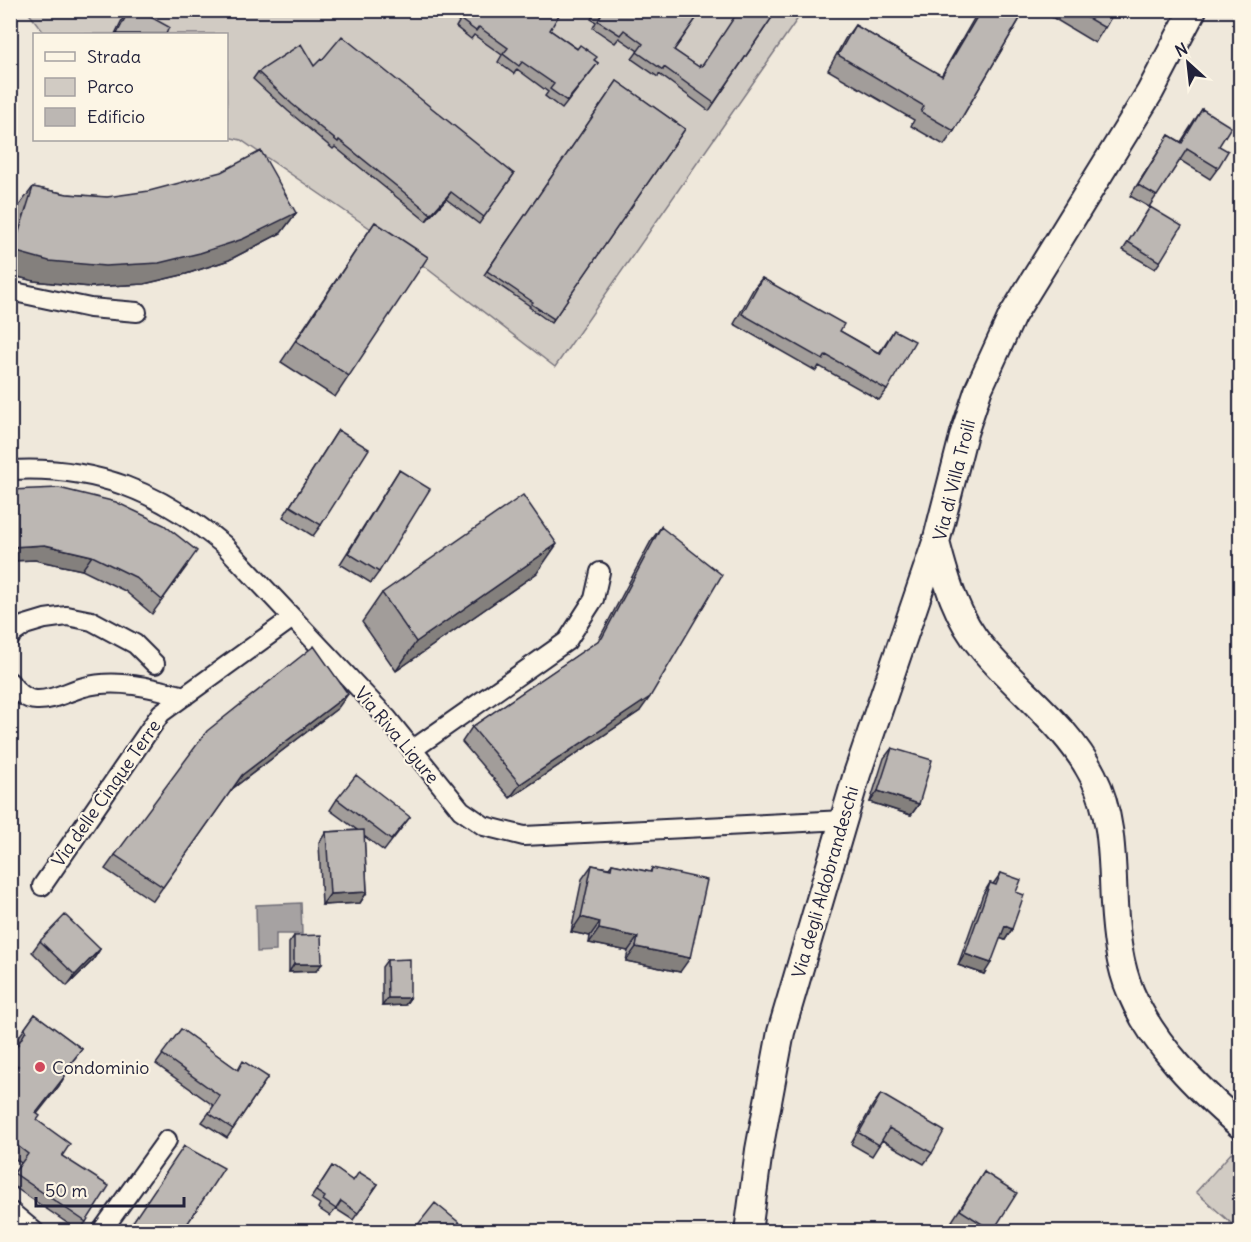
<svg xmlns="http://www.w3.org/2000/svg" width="1251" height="1242" viewBox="0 0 1251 1242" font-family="Delius,sans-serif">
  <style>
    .green { fill: #d1cbc3; stroke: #7a767f; stroke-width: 1.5 }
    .water { fill: #a6a2a2; stroke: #716f79; stroke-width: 1.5 }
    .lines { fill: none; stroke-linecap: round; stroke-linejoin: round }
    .street-casing { stroke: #22223b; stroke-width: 22 }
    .secondary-casing { stroke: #22223b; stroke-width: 30 }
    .street { stroke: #fcf5e5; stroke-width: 18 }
    .secondary { stroke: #fcf5e5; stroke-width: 26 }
    .wall { fill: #a29d9a; stroke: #22223b; stroke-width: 1.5 }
    .shaded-wall { fill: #84807d; stroke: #22223b; stroke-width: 1.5 }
    .building { fill: #bcb7b3; stroke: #22223b; stroke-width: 1.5 }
    .poi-dot { fill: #d1495b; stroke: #fcf5e5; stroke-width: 2 }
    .labels { text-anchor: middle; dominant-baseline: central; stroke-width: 4.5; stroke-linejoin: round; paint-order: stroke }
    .street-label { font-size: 18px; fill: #22223b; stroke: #fcf5e5 }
    .poi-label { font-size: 18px; fill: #22223b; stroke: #fcf5e5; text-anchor: start }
  </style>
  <rect width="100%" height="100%" fill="#efe8db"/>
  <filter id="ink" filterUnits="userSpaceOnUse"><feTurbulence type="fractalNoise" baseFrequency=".0167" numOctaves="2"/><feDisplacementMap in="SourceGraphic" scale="12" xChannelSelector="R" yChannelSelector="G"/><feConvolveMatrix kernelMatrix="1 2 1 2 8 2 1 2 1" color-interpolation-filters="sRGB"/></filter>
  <g filter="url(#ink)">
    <path class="green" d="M27,11H803L555,367L412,257L241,140L227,137L226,34H45Z
      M1233,1151L1240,1158V1231L1196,1192Z"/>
    <path class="water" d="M301,903L302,934H276V951L257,952L256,905Z"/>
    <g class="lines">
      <defs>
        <path id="street" d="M10,291L90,308L137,312
          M10,470C95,465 160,492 224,545L387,718L461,810L484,826L524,836L844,820
          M10,638L12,634L25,625L45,619L67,616L92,621L135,644L155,664
          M10,682C15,690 26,700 36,700C53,701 68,691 84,687C116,678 154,688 185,696
          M412,750L567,641L594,599L600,572
          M42,886L161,713L291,619
          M10,1211L35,1232
          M101,1232L167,1140"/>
        <path id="secondary" d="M936,542C946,581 957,619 983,649C1019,692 1067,725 1093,776C1113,815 1112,861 1114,904C1116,934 1119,965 1131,993C1153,1045 1198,1089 1240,1125
          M748,1232L759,1150L781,1032L857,774L936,542L964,433L979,388L1012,316L1150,92L1193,10"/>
      </defs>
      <use href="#street" class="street-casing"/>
      <use href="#secondary" class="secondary-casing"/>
      <use href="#street" class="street"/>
      <use href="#secondary" class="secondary"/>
    </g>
    <path class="wall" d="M129,10H138L166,34H115L123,18Z
      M444,10H528L550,30L598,63L562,109L545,96L548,92L517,69L514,74L498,62L502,55L474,35L471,39L456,27L459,22Z
      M584,10H702L674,50L699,67L702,66L777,10L709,111L659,74L658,77L632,59L638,51L619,38L615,43L593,28L596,22L591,19L593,16Z
      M979,10H1025L954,131L944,145L911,126L914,120L828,70L845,39L855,25L941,76Z
      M1040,10H1115L1095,43Z
      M314,66L514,174L479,224L446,199L426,221L335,147L333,149L288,111L253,79L258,72Z
      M617,81L685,129L551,323L529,307L530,306L484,275Z
      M1202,109L1219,146L1218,168L1210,179L1180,160L1149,207L1130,196L1169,135L1181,142Z
      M33,187L67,194L296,213L281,233L229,260L186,274L144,284L90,287L34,281L10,275V233L18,207Z
      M1150,207L1160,262L1155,269L1123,250Z
      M375,222L349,376L335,397L281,362Z
      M762,278L840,331L879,353L894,330L887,390L879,400L819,366L816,371L734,324L754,288Z
      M338,430L321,525L313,536L283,517Z
      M399,470L379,572L371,583L340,564Z
      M10,490L187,566L152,614L125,591L82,570L35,560L10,561Z
      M661,527L640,711L510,798L462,742L472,727L598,641L651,541Z
      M537,573L396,671L362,622L382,593Z
      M338,708L232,789L153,901L105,869L115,855Z
      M892,748L919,804L911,815L870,802L884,758Z
      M337,799L410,817L384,851L364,836L367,892L360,903L322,905L319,843L326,832L357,830L330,810Z
      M612,864L650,872L652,868L680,972L626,961L628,951L589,943L590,936L571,932L582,879L592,865L609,868Z
      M1001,873L1016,892L1012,929L1005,940L1000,938L984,974L958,965L983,894L990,883L993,884Z
      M294,936L316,971L289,972V943Z
      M40,941L100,949L93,960L67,986L32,952Z
      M387,960L410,998L405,1005L382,1006V967Z
      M35,1014L82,1049L63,1074L65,1076L59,1086L37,1114V1121L62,1156L86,1222L79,1231L10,1184V1179L21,1163L10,1155V1056L19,1041L18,1038Z
      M181,1029L238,1070L268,1077L227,1138L202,1122L214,1106L156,1064Z
      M881,1094L932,1153L924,1164L882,1140L872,1156L851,1144L873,1105Z
      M332,1166L353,1181L378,1184L353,1220L336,1209L330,1216L318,1208L320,1204L311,1198Z
      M984,1172L993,1231L968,1232L952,1221Z"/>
    <path class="shaded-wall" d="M451,192L446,199L426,221L431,214Z
      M296,213L281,233L229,260L186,274L144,284L90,287L34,281L10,275V255L13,251Z
      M557,544L537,573L396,671L416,642Z
      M45,545L92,556L82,570L35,560L10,561L11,547Z
      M348,694L338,708L232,789L242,775Z
      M650,697L640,711L510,798L520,784Z
      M878,791L919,804L911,815L870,802Z
      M367,892L360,903L322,905L330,894Z
      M581,917L600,922L590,936L571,932Z
      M1005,926L1012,929L1005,940L997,937Z
      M599,929L638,937L628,951L589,943Z
      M636,947L690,958L680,972L626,961Z
      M100,949L93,960L67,986L75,975Z
      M965,954L991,963L984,974L958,965Z
      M294,964H322L316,971L289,972Z
      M388,998H410L405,1005L382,1006Z"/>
    <path class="building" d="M129,10H138L169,27L166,34H117Z
      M459,10H528L533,15L537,10H562L550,30L577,49L580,45L597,57L594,60L598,63L567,101L550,89L554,84L522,62L519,66L503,54L508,48L479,27L476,31L461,20L464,15Z
      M597,10H702L674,50L699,67L700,65L702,66L739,10H777L714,103L664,67L663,70L637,52L643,44L624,30L620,35L598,21L601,15L596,12Z
      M981,10H1025L954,131L921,112L924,106L838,55L855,25L942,76Z
      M1074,10H1115L1105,28Z
      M342,36L514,174L484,217L451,192L431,214L339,140L338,142L292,104L258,72L301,44L314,66L321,59L322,60Z
      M617,81L685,129L554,319L531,304L533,302L487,271Z
      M1202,109L1231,127L1219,146L1228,151L1218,168L1187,149L1157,196L1138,185L1169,135L1182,143Z
      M261,151L296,213L243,239L200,253L159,263L105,266L49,261L13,251L33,187L67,194L107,197L149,191L221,172Z
      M1150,207L1182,226L1160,262L1128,242Z
      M375,222L428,257L349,376L296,341Z
      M762,278L844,324L840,331L880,354L894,330L915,341L887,390L826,355L823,360L742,314Z
      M338,430L369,449L321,525L290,506Z
      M399,470L430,489L379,572L348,553Z
      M59,488L116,502L164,525L197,551L162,600L135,577L92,556L45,545L11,547L10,490Z
      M523,495L557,544L416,642L382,593Z
      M661,527L722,575L650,697L520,784L472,727L602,638Z
      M314,646L348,694L242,775L163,887L115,855L207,731Z
      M892,748L932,760L919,804L878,791Z
      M356,775L410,817L391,840L337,799Z
      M364,830L367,892L330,894L326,832Z
      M612,864L651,872L652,868L707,880L690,958L636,947L638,937L599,929L600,922L581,917L592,865L611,869Z
      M1001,873L1021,880L1016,892L1024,895L1012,929L1005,926L991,963L965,954L990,883L996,885Z
      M65,915L100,949L75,975L40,941Z
      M321,935L322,964H294V936Z
      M410,959V998H388L387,960Z
      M35,1014L82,1049L62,1074L65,1076L36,1113L40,1116L37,1120L70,1144L62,1156L109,1186L86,1222L14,1173L28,1154L10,1140V1075L18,1066L10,1061V1058L26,1031L25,1028Z
      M181,1029L238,1070L243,1061L268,1077L233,1129L209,1113L220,1096L162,1054Z
      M881,1094L944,1131L932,1153L889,1128L879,1145L859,1133Z
      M184,1146L224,1168L182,1232H126Z
      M332,1166L353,1181L359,1172L378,1184L358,1213L341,1201L336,1209L323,1200L325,1197L316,1191Z
      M984,1172L1017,1193L993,1231L960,1210Z
      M435,1203L462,1225L457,1232H412Z"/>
  </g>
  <circle class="poi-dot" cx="40" cy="1067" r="6"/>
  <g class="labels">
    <g class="street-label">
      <text transform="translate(954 480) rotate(-76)">Via di Villa Troili</text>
      <text transform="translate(397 735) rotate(50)">Via Riva Ligure</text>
      <text transform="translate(106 793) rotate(-55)">Via delle Cinque Terre</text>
      <text transform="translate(825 882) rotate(-74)">Via degli Aldobrandeschi</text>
    </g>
    <g class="poi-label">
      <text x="52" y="1067">Condominio</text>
    </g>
  </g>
  <rect width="1251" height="1242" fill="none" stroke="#fcf5e5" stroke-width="36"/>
  <rect x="18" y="18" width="1215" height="1206" fill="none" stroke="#22223b" stroke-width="2" filter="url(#ink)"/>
  <rect x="33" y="33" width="195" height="108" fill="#fcf5e5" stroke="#a5a1a1" stroke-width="1.5"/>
  <rect x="45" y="52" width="30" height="9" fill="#fcf5e5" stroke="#a5a1a1" stroke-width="1.5"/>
  <text x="87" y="63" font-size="18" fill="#22223b">Strada</text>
  <rect x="45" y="78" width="30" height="18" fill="#d1cbc3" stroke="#a5a1a1" stroke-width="1.5"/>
  <text x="87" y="93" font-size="18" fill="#22223b">Parco</text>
  <rect x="45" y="108" width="30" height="18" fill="#bcb7b3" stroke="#a5a1a1" stroke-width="1.5"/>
  <text x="87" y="123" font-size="18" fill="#22223b">Edificio</text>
  <g transform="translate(1188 63) rotate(333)" stroke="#fcf5e5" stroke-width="4.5" paint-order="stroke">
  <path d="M0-4.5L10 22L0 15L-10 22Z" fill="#22223b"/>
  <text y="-9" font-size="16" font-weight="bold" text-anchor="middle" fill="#22223b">N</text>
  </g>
  <path d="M36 1197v9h148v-9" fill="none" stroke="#22223b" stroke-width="3"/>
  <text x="45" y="1197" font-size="18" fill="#22223b" stroke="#fcf5e5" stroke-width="4.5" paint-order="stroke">50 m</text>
</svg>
